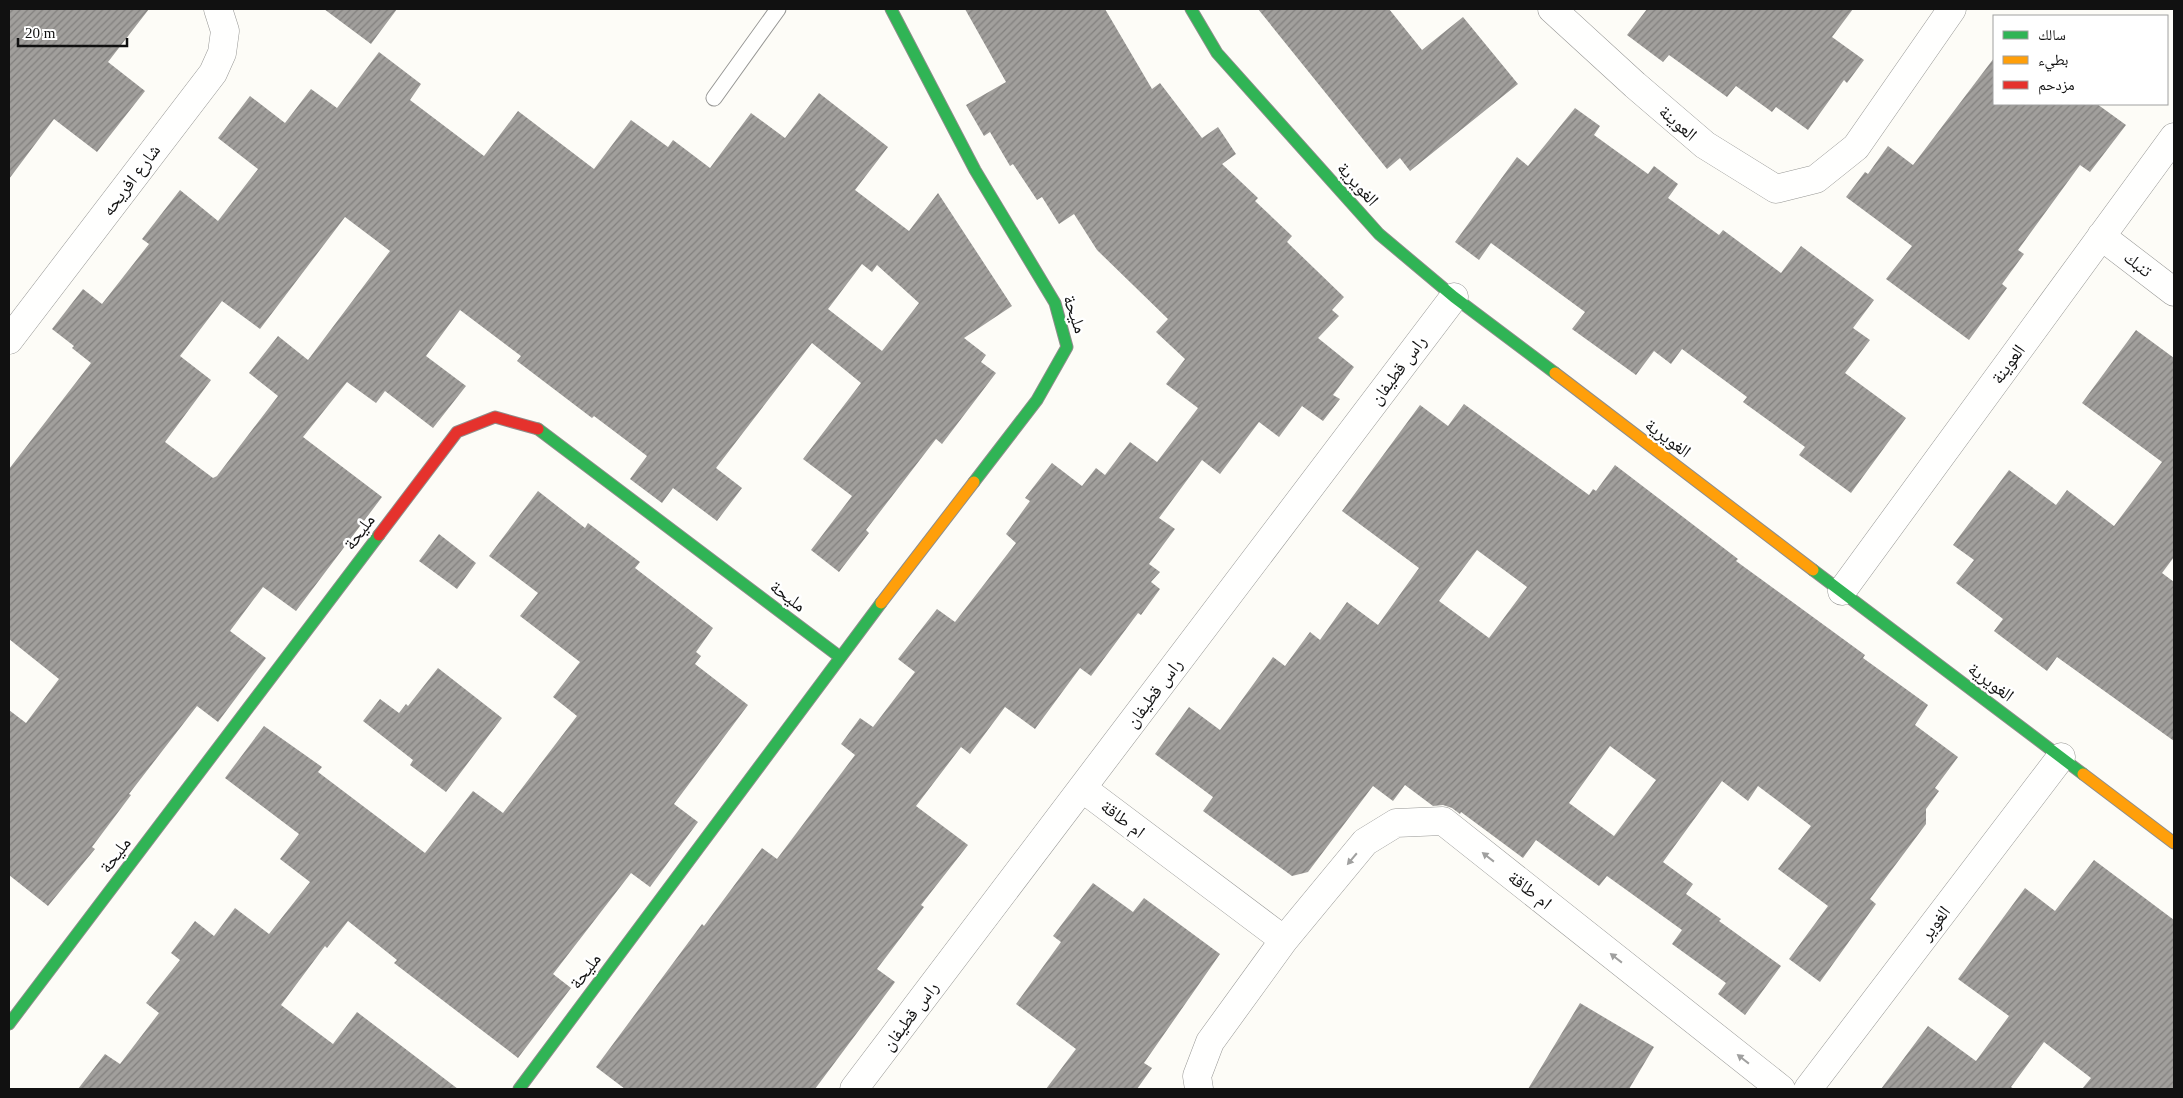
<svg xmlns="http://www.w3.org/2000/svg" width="2183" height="1098" viewBox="0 0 2183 1098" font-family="'Times New Roman','Noto Naskh Arabic',serif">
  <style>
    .building { fill: url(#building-hatch); fill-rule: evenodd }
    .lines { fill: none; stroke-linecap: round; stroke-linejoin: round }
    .lane-casing { stroke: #979795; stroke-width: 17 }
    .street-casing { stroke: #979795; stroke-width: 29 }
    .fast-casing { stroke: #8e8d8b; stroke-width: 13 }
    .slow-casing { stroke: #8e8d8b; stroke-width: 13 }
    .jam-casing { stroke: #8e8d8b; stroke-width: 13 }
    .lane { stroke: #fffffe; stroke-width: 15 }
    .street { stroke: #fffffe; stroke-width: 28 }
    .fast { stroke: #30b455; stroke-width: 11 }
    .slow { stroke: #ff9f0a; stroke-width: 11 }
    .jam { stroke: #e5322d; stroke-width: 11 }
    .oneway { fill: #a0a09f }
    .labels { text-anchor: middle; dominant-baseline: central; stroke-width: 5; stroke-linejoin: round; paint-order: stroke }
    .street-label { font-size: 18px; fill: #111; stroke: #fff }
  </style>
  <defs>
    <pattern id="building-hatch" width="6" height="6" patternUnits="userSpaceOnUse" patternTransform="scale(1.25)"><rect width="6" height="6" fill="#a19f9c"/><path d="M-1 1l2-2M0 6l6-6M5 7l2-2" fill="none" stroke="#82807e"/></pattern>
  </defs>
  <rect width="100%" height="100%" fill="#fdfcf7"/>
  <path class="building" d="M9,9H149L108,62L145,91L97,152L54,119L9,179Z
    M324,9H397L371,44Z
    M965,9H1105L1152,89L1160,83L1202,138L1218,127L1236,154L1222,164L1258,198L1255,201L1292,236L1287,242L1344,297L1332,310L1339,316L1318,338L1354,367L1333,395L1340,399L1323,421L1302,406L1279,437L1259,422L1220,474L1202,460L1159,518L1175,529L1149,564L1160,572L1151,582L1160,589L1141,615L1138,613L1091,676L1080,668L1035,729L1005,707L970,754L961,747L916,806L968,845L921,905L924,907L877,969L895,982L815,1089H625L596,1067L702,924L704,926L762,848L777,859L855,755L841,744L860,718L873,727L915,672L898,659L937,609L955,622L1016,543L1006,534L1030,501L1025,498L1052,463L1082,486L1096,468L1105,475L1130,442L1157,462L1198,408L1166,384L1185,359L1156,332L1168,319L1097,250L1074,214L1059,224L1042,197L1037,200L1013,164L1010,166L990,132L984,136L966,105L1006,82Z
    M1258,9H1389L1422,50L1463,17L1518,84L1410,171L1400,158L1387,169Z
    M1647,9H1853L1832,37L1864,60L1847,83L1844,80L1808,130L1776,107L1772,112L1736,86L1727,97L1669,55L1663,62L1627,35Z
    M379,52L421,84L410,100L484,156L518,111L594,169L631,120L668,147L673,140L710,168L751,113L785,138L819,93L888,147L855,190L909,231L938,193L1012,306L964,338L986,355L981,362L996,373L942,444L936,439L866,530L869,533L839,572L811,550L852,496L803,459L861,383L812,343L716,468L742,488L717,521L673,488L662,503L630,479L647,456L594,416L592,418L517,361L521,356L460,310L426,356L466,386L433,428L385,391L376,403L347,382L303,437L382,497L296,611L263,587L230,631L266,658L218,722L197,706L129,794L131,795L92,847L95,849L48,906L9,875V710L26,723L59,679L9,639V469L91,363L72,348L74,346L52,329L83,289L102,304L149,244L142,239L180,190L218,221L258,169L218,138L250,96L285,123L311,89L337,108ZM345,217L390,251L308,360L278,336L249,373L278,396L217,476L213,478L165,442L211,380L180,356L222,301L260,329ZM862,264L872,272L877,265L919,303L882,351L828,309Z
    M1994,58V104H2097L2126,125L2090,172L2080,165L2018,250L2024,254L2002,284L2007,288L1969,340L1886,279L1912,246L1846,197L1865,172L1868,174L1888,146L1913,165Z
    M1575,108L1600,126L1594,135L1648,174L1654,166L1678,184L1668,198L1719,235L1723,230L1781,273L1801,246L1874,300L1853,328L1870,340L1845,373L1906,418L1851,493L1799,455L1805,447L1743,402L1747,397L1682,349L1671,364L1654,351L1636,375L1572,329L1585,312L1491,243L1479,260L1455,242L1517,157L1528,166Z
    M2136,330L2174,358V557L2162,573L2174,582V741L2057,657L2047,671L1994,631L2003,619L1956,583L1974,560L1953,545L2009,470L2056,505L2067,490L2114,526L2162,462L2082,403Z
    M1464,404L1589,495L1593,489L1596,491L1615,465L1738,559L1736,561L1865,655L1863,658L1928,705L1915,725L1958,757L1935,788L1939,791L1926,809V824L1870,899L1876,904L1820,982L1789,959L1828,906L1778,869L1811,826L1758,786L1748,801L1722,781L1663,862L1693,884L1686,894L1721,919L1719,921L1781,966L1745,1015L1718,994L1726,983L1672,944L1682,930L1607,876L1599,886L1536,840L1523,858L1461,812L1460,814L1452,808L1443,805L1433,806L1405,785L1393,801L1373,786L1308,872L1292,876L1203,811L1213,797L1155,754L1189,707L1220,730L1273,657L1285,666L1310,632L1320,640L1347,602L1378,625L1419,568L1342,511L1420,405L1448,426ZM1477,550L1527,587L1489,638L1439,601ZM1610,746L1656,780L1614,836L1569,803Z
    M538,491L585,528L588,523L640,562L635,568L713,628L696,652L701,656L695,664L748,705L674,804L698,822L650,887L631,873L553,974L571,988L518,1058L394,963L397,960L348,921L327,948L325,946L281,1005L333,1044L357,1012L458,1089H78L105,1054L120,1064L159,1013L146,1003L180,960L171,953L195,921L214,936L235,908L269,934L310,882L280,859L299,834L225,778L264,726L322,767L318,772L425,853L473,791L503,813L577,716L553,697L580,662L520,616L538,593L489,556Z
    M439,534L476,563L457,589L419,561Z
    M438,668L502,718L446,792L410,765L413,760L363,721L380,699L399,713L406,704L408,706Z
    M2094,860L2174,920V1089H2082L2091,1078L2044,1042L2011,1087L2014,1089H1881L1928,1026L1976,1061L2009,1016L1958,979L2025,888L2055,911Z
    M1093,883L1133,912L1144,898L1220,954L1144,1063L1152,1068L1137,1089H1046L1076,1049L1016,1004L1061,942L1053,936Z
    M1580,1003L1654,1047L1629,1089H1528Z"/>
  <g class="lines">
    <defs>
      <path id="lane" d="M714,98L778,9"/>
      <path id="street" d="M1552,9L1635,85L1705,145L1776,189L1816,179L1856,147L1952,9
        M2101,236L2174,292
        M9,340L213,73L222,53L225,31L218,9
        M1842,591L2174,137
        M1082,788L1284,940
        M854,1089L1454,297
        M1199,1089L1197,1076L1210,1042L1284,940L1365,842L1396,823L1443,821L1781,1089
        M1808,1089L2061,757"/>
      <path id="fast" d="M891,9L975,170L1055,303L1067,347L1037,400L974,482
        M1191,9L1217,53L1379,234L1454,297L1555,373
        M538,429L840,657
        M1813,570L2083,774
        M9,1024L379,535
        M519,1089L881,603"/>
      <path id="slow" d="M1555,373L1813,570
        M881,603L974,482
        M2083,774L2174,843"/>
      <path id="jam" d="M379,535L457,432L495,417L538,429"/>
    </defs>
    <use href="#lane" class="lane-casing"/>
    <use href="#street" class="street-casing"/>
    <use href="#fast" class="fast-casing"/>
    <use href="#slow" class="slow-casing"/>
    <use href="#jam" class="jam-casing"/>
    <use href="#lane" class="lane"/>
    <use href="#street" class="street"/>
    <use href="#fast" class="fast"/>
    <use href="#slow" class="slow"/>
    <use href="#jam" class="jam"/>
  </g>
  <defs><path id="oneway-solid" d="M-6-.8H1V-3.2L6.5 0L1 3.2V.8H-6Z" transform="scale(1.25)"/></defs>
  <g class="oneway">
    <use href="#oneway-solid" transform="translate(1488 857) rotate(-142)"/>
    <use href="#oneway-solid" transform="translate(1352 859) rotate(130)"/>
    <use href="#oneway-solid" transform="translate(1616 958) rotate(-142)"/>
    <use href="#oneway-solid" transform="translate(1743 1059) rotate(-142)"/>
  </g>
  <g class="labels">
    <g class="street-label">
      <text transform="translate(1678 123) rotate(41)">العوينة</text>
      <text transform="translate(131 180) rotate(-53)">شارع افريحه</text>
      <text transform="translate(1358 184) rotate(48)">الغويرية</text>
      <text transform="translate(2138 264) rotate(38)">تنبك</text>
      <text transform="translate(1075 314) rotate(71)">مليحة</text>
      <text transform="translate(2008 364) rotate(-54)">العوينة</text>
      <text transform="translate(1398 370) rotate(-53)">راس قطيفان</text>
      <text transform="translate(1668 438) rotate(37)">الغويرية</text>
      <text transform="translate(359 532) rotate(-53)">مليحة</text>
      <text transform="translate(788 596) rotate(37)">مليحة</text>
      <text transform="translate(1991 682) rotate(37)">الغويرية</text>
      <text transform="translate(1154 693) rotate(-53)">راس قطيفان</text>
      <text transform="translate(1123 819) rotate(37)">ام طاقة</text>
      <text transform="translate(115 855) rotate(-53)">مليحة</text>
      <text transform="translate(1530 890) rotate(38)">ام طاقة</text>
      <text transform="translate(1935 923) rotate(-53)">الغوير</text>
      <text transform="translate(585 971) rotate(-53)">مليحة</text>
      <text transform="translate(910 1016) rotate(-53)">راس قطيفان</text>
    </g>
  </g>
  <rect width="2183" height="1098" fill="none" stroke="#111111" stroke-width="20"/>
  <rect x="1993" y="15" width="175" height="90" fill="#ffffff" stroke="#a0a0a0"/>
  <rect x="2003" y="31" width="25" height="8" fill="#30b455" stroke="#a0a0a0"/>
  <text x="2038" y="40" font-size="15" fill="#111111">سالك</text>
  <rect x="2003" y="56" width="25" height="8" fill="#ff9f0a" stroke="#a0a0a0"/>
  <text x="2038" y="65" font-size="15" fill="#111111">بطيء</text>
  <rect x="2003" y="81" width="25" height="8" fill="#e5322d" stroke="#a0a0a0"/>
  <text x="2038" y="90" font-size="15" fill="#111111">مزدحم</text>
  <path d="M18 38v8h109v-8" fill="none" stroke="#111111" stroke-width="2.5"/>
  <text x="25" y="38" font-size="15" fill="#111111" stroke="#ffffff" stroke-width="4" paint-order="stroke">20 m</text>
</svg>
